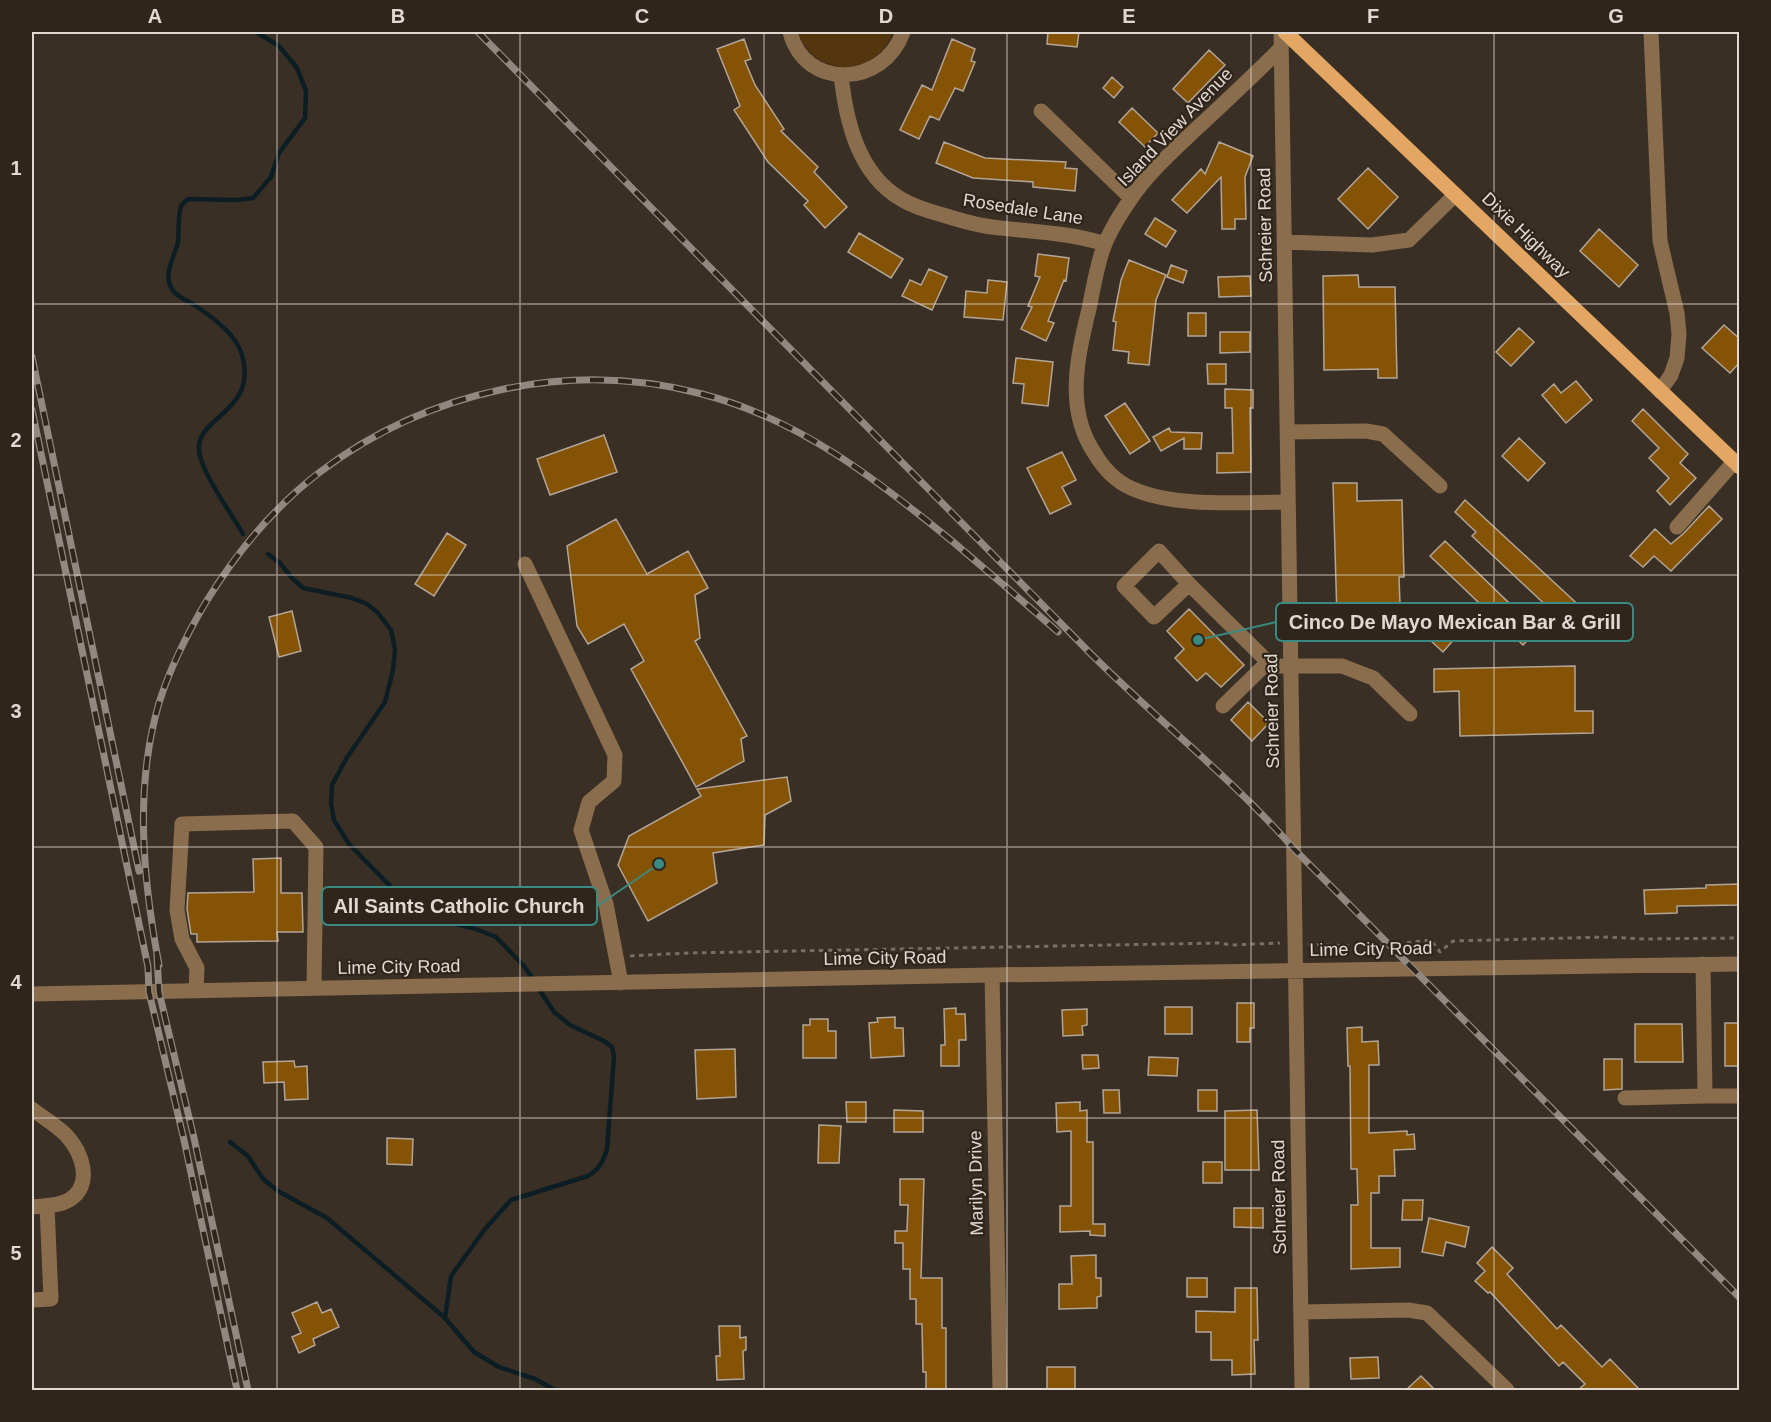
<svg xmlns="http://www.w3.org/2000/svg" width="1771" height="1422" viewBox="0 0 1771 1422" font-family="Arial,sans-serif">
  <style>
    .grass { fill: #53350e }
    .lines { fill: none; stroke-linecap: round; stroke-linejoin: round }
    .stream { stroke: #0c1e24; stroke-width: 4.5 }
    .building { fill: #855305; stroke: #b2a598; stroke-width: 1.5 }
    .path { stroke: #776e64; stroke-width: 3; stroke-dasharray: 4.5 4.5; stroke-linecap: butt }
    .minor { stroke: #8a6d4d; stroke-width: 15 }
    .major { stroke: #e3a763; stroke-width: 15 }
    .rail-casing { stroke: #91887f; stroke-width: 7 }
    .rail { stroke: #2f251a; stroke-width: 4.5; stroke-dasharray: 14; stroke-linecap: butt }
    .grid { fill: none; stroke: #e0d9d2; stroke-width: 1.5; stroke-opacity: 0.55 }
    .labels { text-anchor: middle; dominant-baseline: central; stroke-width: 4.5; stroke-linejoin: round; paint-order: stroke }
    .street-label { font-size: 18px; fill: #e0d9d2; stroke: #2f251a }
    .leader { fill: none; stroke: #398a82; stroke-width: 2 }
    .callout-dot { fill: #398a82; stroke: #2f251a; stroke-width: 2 }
    .callout { fill: #2f251a; stroke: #398a82; stroke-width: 2 }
    .callout-label { font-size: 20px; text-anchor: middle; font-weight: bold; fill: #e0d9d2 }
    .neatline { fill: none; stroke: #e0d9d2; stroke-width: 2 }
    .grid-label { font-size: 20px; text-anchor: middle; font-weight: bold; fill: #e0d9d2 }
  </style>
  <rect width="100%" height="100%" fill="#3a2f24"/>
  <path class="grass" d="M798,32H893C875,78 815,79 798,32Z"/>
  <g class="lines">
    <path class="stream" d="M243,534C232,514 199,470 199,449C197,416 258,412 242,355C237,335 212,317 196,306C186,299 172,296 169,282C166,269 175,255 178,242C179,233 178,213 181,206C183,203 186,201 188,199L236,200L253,198L271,177L279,153L305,118L306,91L297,68L279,46L256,32
      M268,554L280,563L292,578L303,588L352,598L367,604L378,613L391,630L395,649L393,670L385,702L346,759L332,785L331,803L334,820L349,844L394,890L416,908L447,922L476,929L496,937L524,966L533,979
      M230,1142L248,1156L263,1179L278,1191L327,1218L385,1267L445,1318L474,1352L499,1367L535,1379L555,1390
      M445,1318L451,1276L485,1229L511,1200L588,1176C599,1169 603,1162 607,1149L614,1057L612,1047L604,1041L570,1025L554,1012L537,986"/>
  </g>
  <path class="building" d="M1048,32H1079L1077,47L1047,44Z
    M744,39L751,59L745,61L755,85L784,129L781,131L818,167L814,172L847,207L825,228L804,205L808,201L768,162L734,110L740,106L717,49Z
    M952,39L975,49L971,61L975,62L963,91L955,88L939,120L930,116L919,139L900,130L922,85L932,90Z
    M1209,50L1225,65L1188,103L1173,89Z
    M1112,77L1123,87L1114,98L1103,88Z
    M1132,108L1158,133L1145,147L1119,122Z
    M944,142L985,158L1066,162L1065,168L1077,169L1075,191L1033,187V182L973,178L936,163Z
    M1219,142L1253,156L1245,177L1246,219H1235V229H1222L1221,177L1187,213L1172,200L1201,169L1205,174Z
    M1368,168L1398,197L1368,229L1338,199Z
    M1155,218L1176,231L1166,247L1145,234Z
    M1599,229L1638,265L1619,287L1580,251Z
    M859,233L903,259L891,278L848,252Z
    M1038,254L1069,258L1066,281L1064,280L1048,321L1054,323L1046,341L1021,329L1032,307L1028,306L1040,277L1035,276Z
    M1129,260L1166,275L1156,300L1149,365L1128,363L1129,352L1113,350L1116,322L1113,321L1121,280Z
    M1171,265L1187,271L1183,283L1167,277Z
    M929,269L947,277L932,310L902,296L910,280L921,285Z
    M1358,275L1359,287H1395L1397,378H1378V369L1324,370L1323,276Z
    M1250,276L1251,296L1219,297L1218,277Z
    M988,280L1007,282L1003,320L964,317L966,291L987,293Z
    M1188,313H1206V336H1188Z
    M1724,325L1740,339V362L1730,373L1702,348Z
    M1519,328L1534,342L1511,366L1496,352Z
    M1220,332H1250V352L1220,353Z
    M1016,358L1053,362L1048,406L1022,403L1024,384L1013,383Z
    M1207,364H1226V384H1208Z
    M1576,381L1592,400L1566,423L1542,395L1554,384L1561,393Z
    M1225,389L1253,390V408H1250L1251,472L1217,473V453H1233L1232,408H1225Z
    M1125,403L1150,441L1130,454L1105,416Z
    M1643,409L1688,454L1680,463L1696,478L1670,505L1657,491L1669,478L1649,458L1659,448L1632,421Z
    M1169,428L1171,432L1202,433L1201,449H1184V438L1161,451L1153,437Z
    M604,435L617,472L550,495L537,459Z
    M1519,438L1545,463L1528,481L1502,456Z
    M1062,452L1076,480L1062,487L1071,504L1050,514L1027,468Z
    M1333,483H1357V501L1402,500L1404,577H1399L1400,604H1405V639H1382V616L1337,617Z
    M1465,500L1585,611L1570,628L1472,536L1476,532L1455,512Z
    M1709,506L1722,519L1671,571L1654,556L1643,567L1630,556L1655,529L1671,544L1684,533Z
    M616,519L647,574L688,551L708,588L695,595L700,638L695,641L747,736L741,739L744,761L696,787L631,669L644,661L624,624L588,644L577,626L567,546Z
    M447,533L466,545L434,596L415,584Z
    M1445,541L1537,630L1523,645L1430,556Z
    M1189,609L1244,665L1221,687L1206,673L1197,681L1175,658L1184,649L1167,631Z
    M292,611L301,651L279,657L269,617Z
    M1444,626L1456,637L1443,652L1430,640Z
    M1575,666V711H1593V733L1460,736L1459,691L1434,692V669Z
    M1248,702L1269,723L1252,741L1231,720Z
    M787,777L791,801L765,815L764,845L713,853L717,883L648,921L618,865L629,836L701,796L697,789Z
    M281,858V893H302L303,932H277L278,941L197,942V934H191L187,909L188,893L254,892L253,859Z
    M1740,884V905L1677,906V913L1645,914L1644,890L1706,888V885Z
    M1237,1003H1254V1028H1250V1042H1237Z
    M1165,1007H1192V1034H1165Z
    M956,1008V1014H965L966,1040H959V1066H941V1045H945L944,1009Z
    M1087,1009V1025L1082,1026L1083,1035L1063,1036L1062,1010Z
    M895,1017V1028H903L904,1056L871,1058L869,1023L878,1022L877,1018Z
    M810,1019H828V1031H836V1058H803V1025H810Z
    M1725,1023H1740V1066H1725Z
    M1635,1024H1682L1683,1062H1635Z
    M1362,1027V1042L1378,1041L1379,1065H1369V1133L1407,1131V1135L1414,1134L1415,1149L1394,1150L1395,1176H1379V1193H1371V1248H1400V1267L1351,1269V1205H1358L1357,1169H1351L1350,1066H1348L1347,1028Z
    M735,1049L736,1097L697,1099L695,1050Z
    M1082,1055H1098L1099,1068L1083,1069Z
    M1149,1057L1178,1058L1177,1076L1148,1075Z
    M1604,1059H1622V1089L1604,1090Z
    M294,1061L295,1067L307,1066L308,1099L285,1100L284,1082L264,1083L263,1062Z
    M1103,1090H1119L1120,1113H1104Z
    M1198,1090H1217V1111H1198Z
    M846,1102H866V1122H847Z
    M1080,1102V1111L1087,1110V1142H1093V1224H1105V1236L1090,1235V1231L1060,1232V1206H1071V1131L1057,1132L1056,1103Z
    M894,1110L923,1111V1132H894Z
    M1257,1110L1259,1170H1225V1111Z
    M819,1125L841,1126L839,1163H818Z
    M387,1138L413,1139L412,1165L387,1164Z
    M1203,1162H1222V1183H1203Z
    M900,1179H924L921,1278H942V1328H946V1390H926V1372H923L922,1324H916V1299H910V1269H903V1243H895V1231H907L908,1205H900Z
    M1403,1200H1423L1422,1220H1402Z
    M1234,1208H1263V1228L1234,1227Z
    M1429,1218L1469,1227L1465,1247L1446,1242L1443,1256L1422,1252Z
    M1492,1247L1513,1268L1507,1274L1557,1329L1561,1325L1602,1367L1610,1359L1640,1390H1578L1585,1384L1563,1362L1559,1366L1490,1292L1488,1293L1475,1281L1485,1271L1477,1263Z
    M1096,1255V1278H1101V1296L1097,1297V1308L1059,1309V1284H1072L1071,1256Z
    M1187,1278H1207V1297H1187Z
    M1235,1288H1257L1258,1340H1254L1255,1374L1232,1375V1360H1211V1332H1196V1311L1235,1312Z
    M317,1302L322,1313L331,1309L339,1327L313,1339L315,1345L299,1353L292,1337L301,1333L292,1313Z
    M719,1326H740V1338L746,1337V1350L743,1351L744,1379L717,1380L716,1356H720Z
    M1378,1357L1379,1378L1351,1379L1350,1358Z
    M1047,1367H1075V1390H1047Z
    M1421,1376L1435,1390H1406Z"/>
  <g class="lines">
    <path class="path" d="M1308,944L1367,947L1431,940L1440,952L1453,941L1609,937L1642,939L1740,938
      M630,956L687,953L1219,943L1231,945L1280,943"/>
    <path class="minor" d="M790,32C805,91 884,87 903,32
      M1281,32L1302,1390
      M1651,32L1660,241L1677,313L1679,334L1677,358L1671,375L1660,391
      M1281,48C1253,76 1224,103 1195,130C1173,151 1147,174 1130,200C1119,216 1108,233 1102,252C1096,270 1093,290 1089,309C1077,358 1065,410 1095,454C1104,469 1115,481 1131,488C1174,508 1241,502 1288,502
      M841,75C846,121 858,174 901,199C914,207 928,211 943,215C959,220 975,225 992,227C1030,232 1068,232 1105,244
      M1041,111L1131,198
      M1284,242L1372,245L1409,240L1455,195
      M1287,432L1366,431L1383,434L1440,486
      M1677,527L1734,462
      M525,564L615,755L614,781L589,802L581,830L606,904L621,983
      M1189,584L1154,617L1124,586L1159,551L1189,584L1268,662L1276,666H1342L1373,678L1410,714
      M1223,706L1268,662
      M1703,964L1705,1096H1740
      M992,975L1000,1390
      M196,991L197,968L182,939L177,910L182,824L293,821L316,847L314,988
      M32,994L992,975L1740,964
      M1625,1098L1705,1096
      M32,1109C42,1117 56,1125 66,1135C82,1152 94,1185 69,1200C59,1206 43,1206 32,1207
      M32,1300L51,1299L47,1206
      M1301,1312L1408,1310L1427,1313L1507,1390"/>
    <path class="major" d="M1285,32L1740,467"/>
    <defs>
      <path id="rail" d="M478,32L1091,654C1157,720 1232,778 1294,849L1740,1298
        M32,357L139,871
        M32,410L148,967L149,992L184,1140L237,1390
        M157,956L159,992L194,1138L248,1390
        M159,965C143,879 134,788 159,703C170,668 187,634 206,602C236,553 274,507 320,472C427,391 571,359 702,394C799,419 876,479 952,541C987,571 1023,601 1058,632"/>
    </defs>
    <use href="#rail" class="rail-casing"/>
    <use href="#rail" class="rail"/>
  </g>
  <path class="grid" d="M277,32V1390M520,32V1390M764,32V1390M1007,32V1390M1251,32V1390M1494,32V1390M32,304H1740M32,575H1740M32,847H1740M32,1118H1740"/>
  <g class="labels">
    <g class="street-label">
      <text transform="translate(1175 127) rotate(-46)">Island View Avenue</text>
      <text transform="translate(1023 209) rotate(9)">Rosedale Lane</text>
      <text transform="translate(1265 225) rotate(-91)">Schreier Road</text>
      <text transform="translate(1526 235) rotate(44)">Dixie Highway</text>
      <text transform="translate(1272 711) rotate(-91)">Schreier Road</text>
      <text transform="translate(1371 949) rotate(-1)">Lime City Road</text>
      <text transform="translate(885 958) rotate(-1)">Lime City Road</text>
      <text transform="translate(399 967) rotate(-1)">Lime City Road</text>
      <text transform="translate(976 1183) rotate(-91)">Marilyn Drive</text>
      <text transform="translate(1279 1197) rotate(-91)">Schreier Road</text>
    </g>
  </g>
  <path class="leader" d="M1198 640L1276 622M659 864L597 906"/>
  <g class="callout-dot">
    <circle cx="1198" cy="640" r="6"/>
    <circle cx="659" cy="864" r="6"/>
  </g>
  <g class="callout">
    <rect x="1276" y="603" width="357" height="38" rx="6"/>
    <rect x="322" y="887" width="275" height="38" rx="6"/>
  </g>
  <g class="callout-label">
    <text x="1455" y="629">Cinco De Mayo Mexican Bar &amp; Grill</text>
    <text x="459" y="913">All Saints Catholic Church</text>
  </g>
  <rect width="1771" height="1422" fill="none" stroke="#2f251a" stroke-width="66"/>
  <rect x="33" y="33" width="1705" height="1356" class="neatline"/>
  <g class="grid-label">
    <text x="155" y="23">A</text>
    <text x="398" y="23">B</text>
    <text x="642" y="23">C</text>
    <text x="886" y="23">D</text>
    <text x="1129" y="23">E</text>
    <text x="1373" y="23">F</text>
    <text x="1616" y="23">G</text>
    <text x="16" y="175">1</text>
    <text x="16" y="447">2</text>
    <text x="16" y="718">3</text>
    <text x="16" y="989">4</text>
    <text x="16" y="1260">5</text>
  </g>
</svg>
